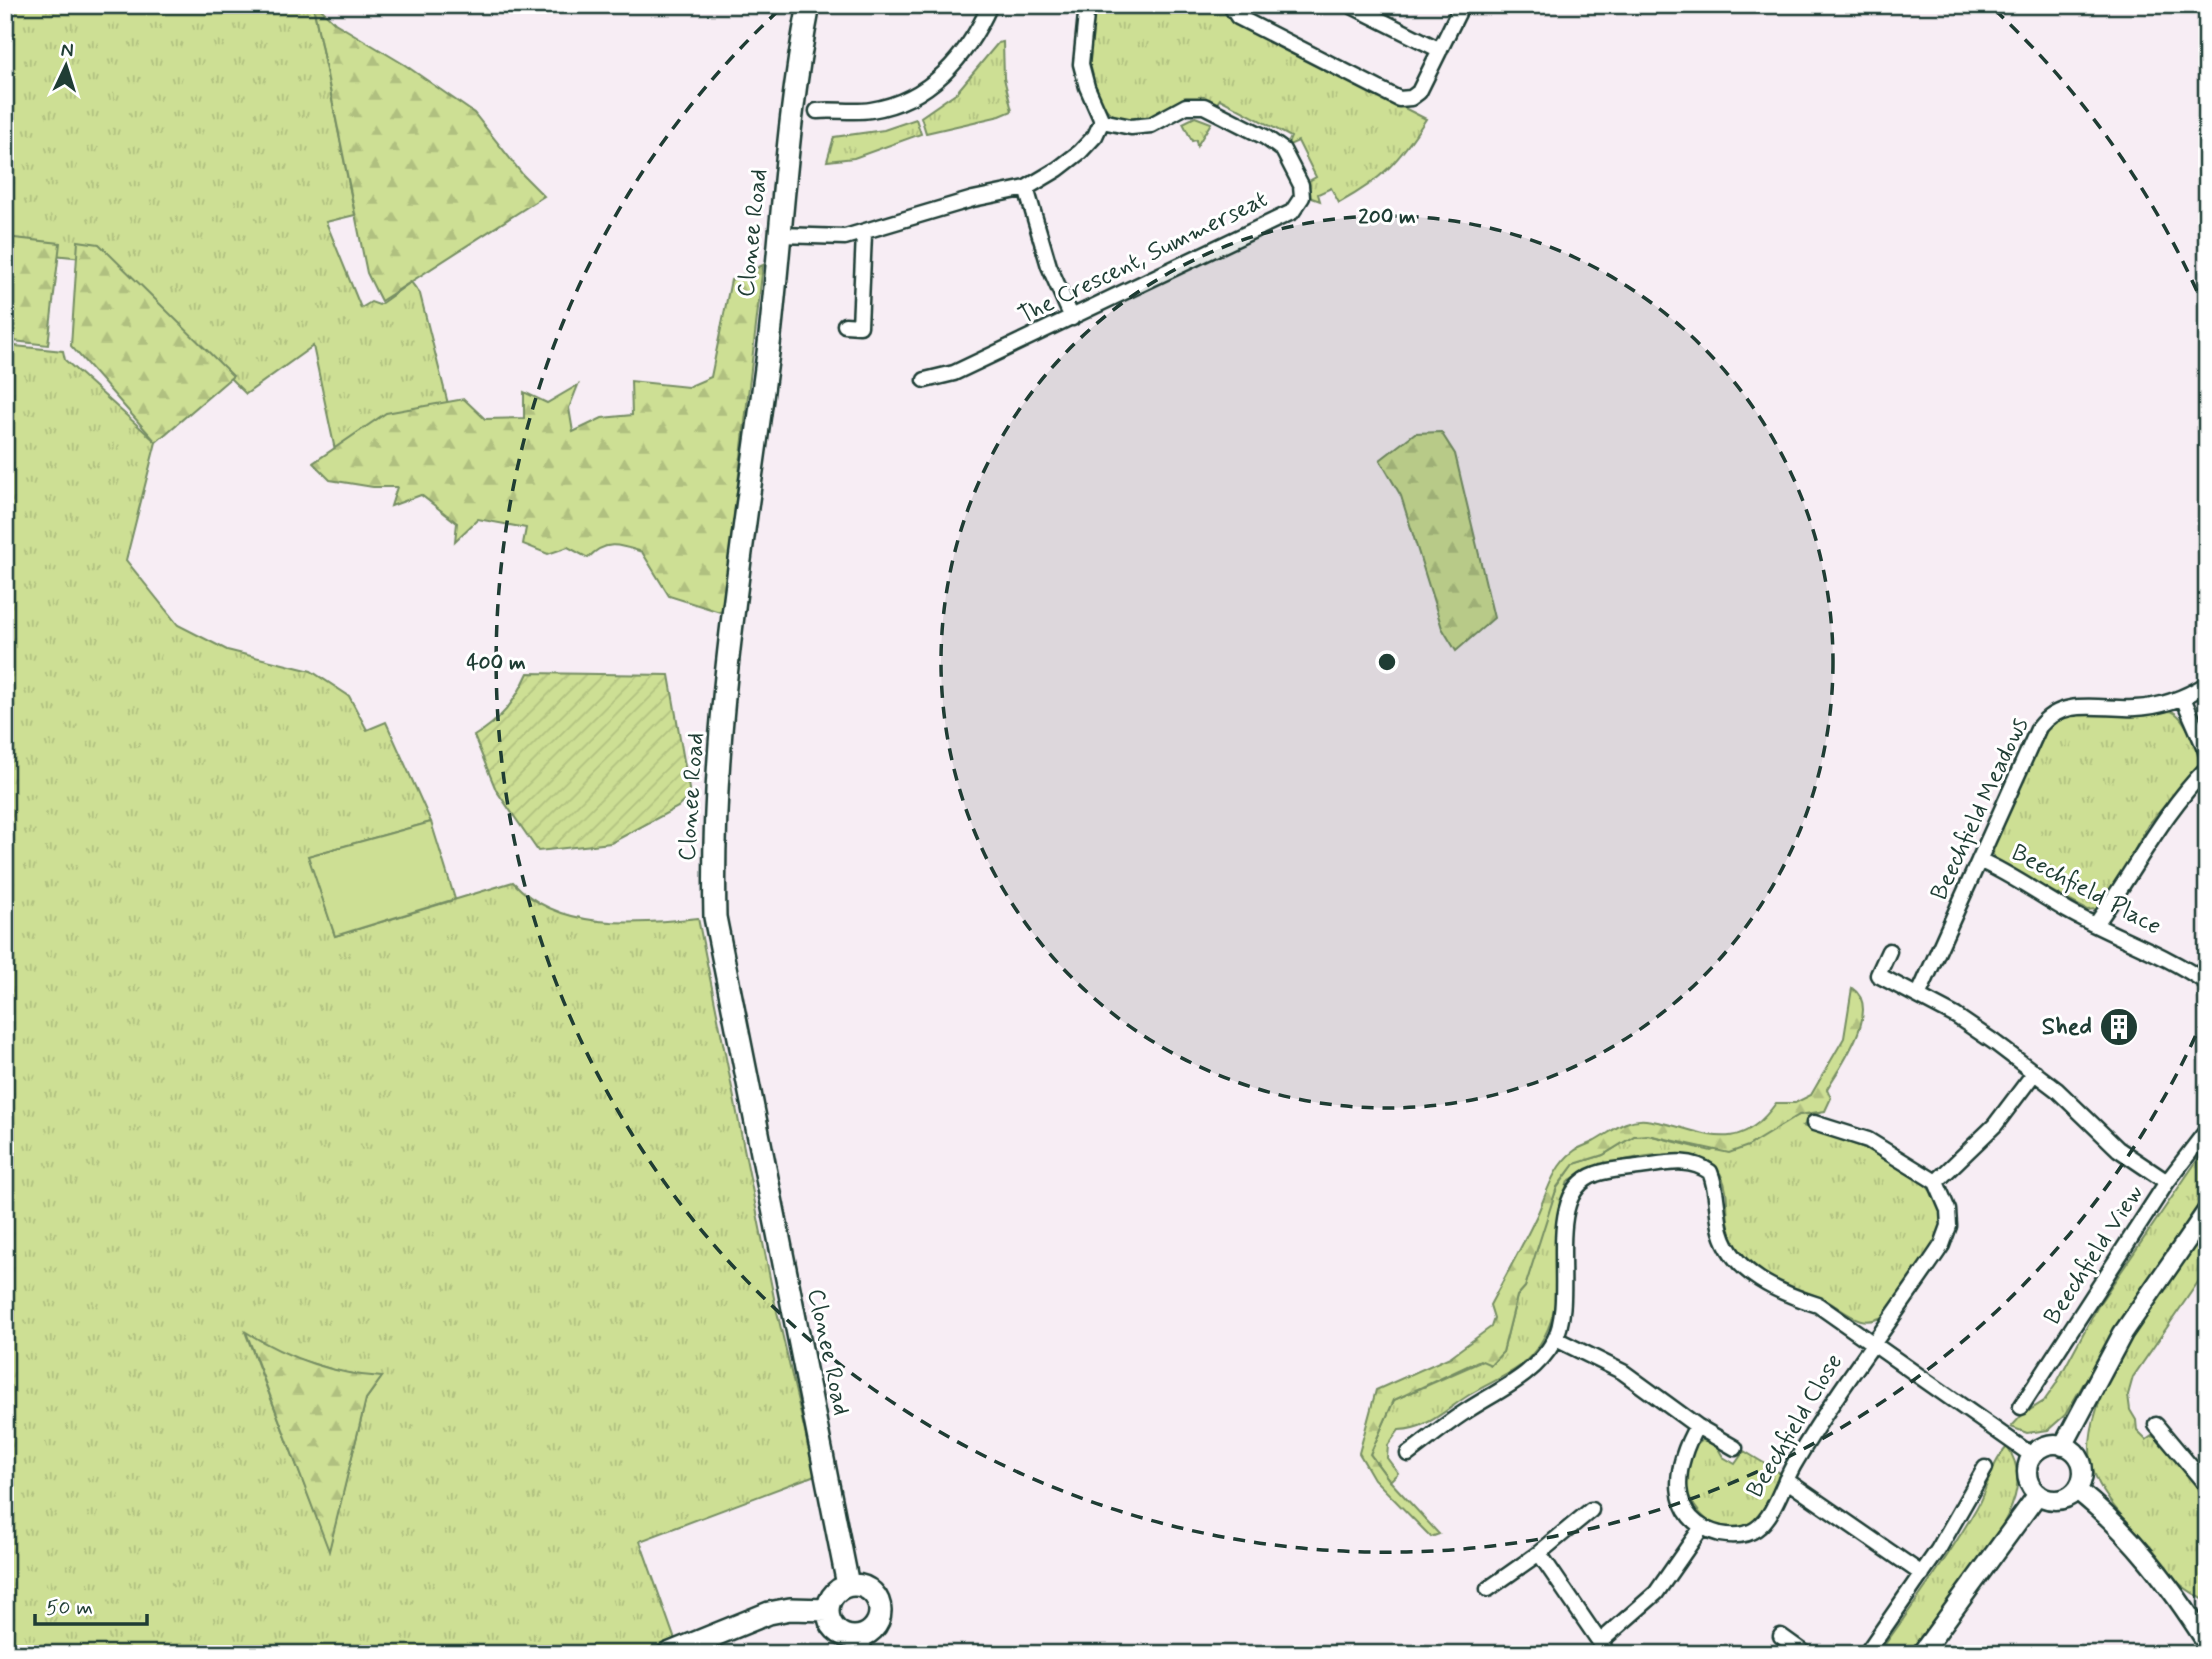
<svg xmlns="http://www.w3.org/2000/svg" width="2212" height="1659" viewBox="0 0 2212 1659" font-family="Mynerve,sans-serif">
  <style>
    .grass { fill: url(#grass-tufts); stroke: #768e64; stroke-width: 2; fill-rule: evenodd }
    .forest { fill: url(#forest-firs); stroke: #768e64; stroke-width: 2 }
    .park { fill: #cddf94; stroke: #768e64; stroke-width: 2 }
    .garden { fill: url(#garden-furrows); stroke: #768e64; stroke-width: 2 }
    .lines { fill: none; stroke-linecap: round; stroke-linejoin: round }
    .minor-casing { stroke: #1f3d34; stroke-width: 19 }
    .tertiary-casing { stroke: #1f3d34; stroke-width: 23 }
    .secondary-casing { stroke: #1f3d34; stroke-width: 26 }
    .minor { stroke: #fff; stroke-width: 14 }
    .tertiary { stroke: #fff; stroke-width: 18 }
    .secondary { stroke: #fff; stroke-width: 21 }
    .ring { fill: none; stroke: #1f3d34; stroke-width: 3.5; stroke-dasharray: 12 9 }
    .labels { text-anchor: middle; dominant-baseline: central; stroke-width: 6; stroke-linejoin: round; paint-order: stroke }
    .street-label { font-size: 24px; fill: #1f3d34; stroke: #fff }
    .poi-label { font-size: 24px; font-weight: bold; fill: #1f3d34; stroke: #fff; text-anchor: end }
    .centre { fill: #1f3d34; stroke: #fff; stroke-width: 3.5 }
    .ring-label { font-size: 21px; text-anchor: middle; font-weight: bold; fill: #1f3d34; stroke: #fff; stroke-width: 6; stroke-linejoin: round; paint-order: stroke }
  </style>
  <defs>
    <pattern id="grass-tufts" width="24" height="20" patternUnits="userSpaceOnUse" patternTransform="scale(1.75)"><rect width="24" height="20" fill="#cddf94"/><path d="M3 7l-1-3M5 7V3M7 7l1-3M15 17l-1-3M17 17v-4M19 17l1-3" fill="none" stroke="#b0c080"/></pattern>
    <pattern id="forest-firs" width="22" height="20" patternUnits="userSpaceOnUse" patternTransform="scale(1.75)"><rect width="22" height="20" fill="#cddf94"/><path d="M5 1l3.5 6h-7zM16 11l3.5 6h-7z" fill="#b0c080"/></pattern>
    <pattern id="garden-furrows" width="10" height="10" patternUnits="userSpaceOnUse" patternTransform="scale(1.75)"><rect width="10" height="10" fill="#cddf94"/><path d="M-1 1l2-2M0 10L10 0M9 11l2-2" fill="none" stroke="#b0c080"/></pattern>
  </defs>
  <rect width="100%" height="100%" fill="#f7edf4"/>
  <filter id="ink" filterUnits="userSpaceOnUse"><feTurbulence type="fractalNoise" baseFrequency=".0143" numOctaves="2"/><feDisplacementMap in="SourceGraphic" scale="14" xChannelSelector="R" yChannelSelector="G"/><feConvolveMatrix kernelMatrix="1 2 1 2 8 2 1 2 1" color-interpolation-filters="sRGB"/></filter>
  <g filter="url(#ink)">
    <path class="grass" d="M5,5H313L355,215L326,222L361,308L371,302L379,305L411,282L420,294L448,404L335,450L313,346L246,394L112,261L5,250Z
      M1095,5H1222L1230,19L1426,119C1399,161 1383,179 1339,203L1331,188L1318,194L1320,201L1309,197L1307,182L1316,177L1298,141L1287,146L1291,137L1220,99L1216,105C1181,85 1174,115 1142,120C1082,128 1084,42 1095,5Z
      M1003,42L1004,78L1012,111L1000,116L926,133L921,117L957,92L998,43Z
      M1195,117L1211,123L1197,146L1196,140L1192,141L1183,123Z
      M916,119L921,134L854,158L827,161L834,137L884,130Z
      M5,345L63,351L65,360L156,442L126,560L178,625L227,650L311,671L349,696L367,730L386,722L431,822L309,856L335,936L513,882C559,932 636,924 698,918L775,1303L815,1475L640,1541L675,1640L639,1654H5ZM246,1334L281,1354L351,1375L381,1378L366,1399L329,1549Z
      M2171,711C2185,716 2201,753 2198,767L2148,825L2125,868L2096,909L2087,910L1998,862L1993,855L1994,841L2050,724C2077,708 2103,716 2132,715C2145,715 2158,712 2171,711Z
      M1819,1113L1803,1126C1847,1143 1965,1171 1937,1241L1884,1316C1860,1329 1847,1312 1827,1301C1800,1288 1767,1283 1746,1260C1716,1226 1735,1204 1721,1175C1701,1135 1596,1162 1568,1181C1547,1243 1578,1320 1520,1366C1505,1377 1485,1385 1469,1395C1445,1410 1428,1429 1399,1430L1388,1445L1387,1458L1398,1473L1390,1481L1370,1454L1394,1400L1503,1352L1517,1296L1525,1287L1543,1225L1557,1188L1574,1164L1603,1155L1634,1136L1648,1135L1711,1151L1799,1115Z
      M2207,1146V1192L2126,1312L2065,1415L2048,1430L2027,1433L2011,1427L2022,1415L2044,1401L2056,1384L2099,1304Z
      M2207,1227V1269L2133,1377L2128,1395L2130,1410L2136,1420L2137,1431L2146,1440L2152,1436L2161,1440L2207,1496V1602C2198,1596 2188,1591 2180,1584C2166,1572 2156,1553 2143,1539C2123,1517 2100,1495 2092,1466C2075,1397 2169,1282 2207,1227Z
      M1702,1440L1715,1443L1723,1457L1735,1464L1744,1451L1780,1473C1773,1488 1768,1509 1755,1521C1713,1559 1654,1471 1702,1440Z
      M2007,1447C2026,1473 2016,1502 2001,1528L1909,1654H1878C1912,1607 1947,1559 1976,1509C1988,1488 1990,1465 2007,1447Z"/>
    <path class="forest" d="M313,5H317L335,23L405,65L474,113L523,175L544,196L381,301L367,273Z
      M5,237L60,243L48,345L5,340Z
      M78,241L99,244L233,376L156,442L71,346Z
      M763,265L723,613L669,596L642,552C620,545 606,539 588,558L568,547L548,554L523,544L526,528L478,519L455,541L457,523L421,495L391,506L397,487H373L330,480L313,463L386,413L464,399L485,419L524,418V392L547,403L578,385L569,408L573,432L602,418L632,415L631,381L688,387L711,377L731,280Z
      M1441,432L1455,454L1494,618L1456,651L1442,628L1401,496L1380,460L1415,433Z
      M1852,988C1883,1008 1840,1067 1827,1089L1831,1098L1825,1111L1799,1115L1748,1146L1729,1153L1648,1135L1634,1136L1603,1155L1574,1164L1557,1187L1525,1287L1517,1296L1503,1352L1491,1365L1480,1360L1394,1400L1370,1454L1390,1481L1439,1534L1431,1537L1374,1479L1359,1453L1376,1390L1450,1357L1491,1327L1494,1318L1490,1305C1506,1275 1523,1245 1537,1215C1547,1193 1553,1166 1574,1151C1579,1147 1587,1145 1593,1142C1611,1133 1624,1118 1646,1120C1699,1126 1734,1162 1776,1103H1795L1811,1095L1844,1038Z
      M246,1332C288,1358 332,1374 382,1377L366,1399L329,1551Z"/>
    <path class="park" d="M431,822L455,899L335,936L308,856Z"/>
    <path class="garden" d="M528,673L669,675L690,795L678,807L611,843L538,851L496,790L474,736C501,720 515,702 528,673Z"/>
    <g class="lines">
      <defs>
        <path id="minor" d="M1087,5L1081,64L1087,87L1102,121
          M1230,5L1238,17L1399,99L1411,98L1419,92L1462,5
          M1350,5L1440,50
          M817,111C835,109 853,113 871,110C929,101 967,57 990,5
          M1026,188L1049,266L1072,318
          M780,235L845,237L973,199L1026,188L1058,169L1080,152L1095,136L1102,121
          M845,325L860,326L864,234
          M925,380L954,373L1292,212L1302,197L1301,185L1283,150L1265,137L1204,106H1186L1151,125L1131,127L1102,121
          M2183,698L2207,753
          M1979,860C2011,874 2038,894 2068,911C2114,937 2164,953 2207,983
          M2096,924C2134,872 2161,815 2207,768
          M1889,951L1878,975L1956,1016L1994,1042L2057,1090L2118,1149L2167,1182
          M1918,996L2039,727C2063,696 2101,710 2135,708C2161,707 2185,698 2207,684
          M1936,1182L1995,1125L2035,1072
          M1556,1339L1623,1372L1697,1426L1735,1448
          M2021,1407L2167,1182L2207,1130
          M2156,1425L2207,1486
          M1697,1426C1675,1463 1664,1520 1720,1534C1731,1536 1746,1536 1756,1529C1776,1515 1783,1481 1796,1461C1840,1386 1894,1317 1942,1245L1949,1226L1948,1210L1936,1182L1868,1140L1814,1123
          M1408,1454C1427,1440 1447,1423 1468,1410C1499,1390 1535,1375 1554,1341C1579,1295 1539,1194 1596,1174C1609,1169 1625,1169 1638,1167C1664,1164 1688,1156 1710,1172C1718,1191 1716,1212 1721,1231C1733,1274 1780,1293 1818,1305L2033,1456
          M1786,1480L1922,1574
          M1539,1553L1608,1654
          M1488,1589L1539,1553L1591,1510
          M1781,1636L1806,1654
          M1600,1642L1656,1593L1702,1527
          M1866,1654L1938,1550L1985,1468"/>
        <path id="tertiary" d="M2027 1472a28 28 0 1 1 56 0a28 28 0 1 1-56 0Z
          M2063,1446L2123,1333L2207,1211
          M2077,1490C2131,1533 2170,1585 2207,1643
          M859,1636L863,1654
          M1921,1654L2038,1494"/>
        <path id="secondary" d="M809,5C786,120 782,237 768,353C744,540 710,728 715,917L848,1585
          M828 1611a26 26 0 1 1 52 0a26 26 0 1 1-52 0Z
          M668,1654L769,1613L790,1609L828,1610"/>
      </defs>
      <use href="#minor" class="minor-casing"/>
      <use href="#tertiary" class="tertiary-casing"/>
      <use href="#secondary" class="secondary-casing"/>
      <use href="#minor" class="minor"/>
      <use href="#tertiary" class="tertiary"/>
      <use href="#secondary" class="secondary"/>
    </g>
  </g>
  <circle cx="1387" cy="662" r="446" fill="#1f3d34" fill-opacity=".12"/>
  <g class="ring">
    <circle cx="1387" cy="662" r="446"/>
    <path d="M2204 1017A891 891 0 1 1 779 10M1995 10A891 891 0 0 1 2204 307"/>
  </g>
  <defs>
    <symbol id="building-disc" viewBox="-11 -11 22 22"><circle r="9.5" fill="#1f3d34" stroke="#fff"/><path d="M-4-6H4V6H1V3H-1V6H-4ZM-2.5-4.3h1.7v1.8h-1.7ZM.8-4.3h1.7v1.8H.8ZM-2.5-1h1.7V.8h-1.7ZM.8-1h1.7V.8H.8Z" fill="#fff"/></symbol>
  </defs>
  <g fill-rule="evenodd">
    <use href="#building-disc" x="2097" y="1005" width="44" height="44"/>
  </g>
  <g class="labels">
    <g class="street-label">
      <text transform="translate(753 233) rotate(-84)">Clonee Road</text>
      <text transform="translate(1143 258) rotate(-26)">The Crescent, Summerseat</text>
      <text transform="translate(692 797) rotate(-86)">Clonee Road</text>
      <text transform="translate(1980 809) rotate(-65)">Beechfield Meadows</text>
      <text transform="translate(2086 890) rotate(28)">Beechfield Place</text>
      <text transform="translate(2094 1255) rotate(-57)">Beechfield View</text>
      <text transform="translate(828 1352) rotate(78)">Clonee Road</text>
      <text transform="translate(1795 1426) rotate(-59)">Beechfield Close</text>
    </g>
    <g class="poi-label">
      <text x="2092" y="1027">Shed</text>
    </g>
  </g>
  <circle cx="1387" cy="662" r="10" class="centre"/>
  <g class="ring-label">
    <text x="1387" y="223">200 m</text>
    <text x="496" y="669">400 m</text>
  </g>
  <rect width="2212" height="1659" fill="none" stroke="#fff" stroke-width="28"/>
  <rect x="14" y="14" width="2184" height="1631" fill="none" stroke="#1f3d34" stroke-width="2.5" filter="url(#ink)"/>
  <g transform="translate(66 66) rotate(4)" stroke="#ffffff" stroke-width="5" paint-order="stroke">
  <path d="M0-5L12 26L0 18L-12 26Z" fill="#1f3d34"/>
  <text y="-10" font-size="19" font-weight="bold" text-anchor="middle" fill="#1f3d34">N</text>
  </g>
  <path d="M35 1614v10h112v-10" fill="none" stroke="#1f3d34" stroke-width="3.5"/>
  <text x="46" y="1614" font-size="21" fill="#1f3d34" stroke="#ffffff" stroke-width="5" paint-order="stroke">50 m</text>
</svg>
